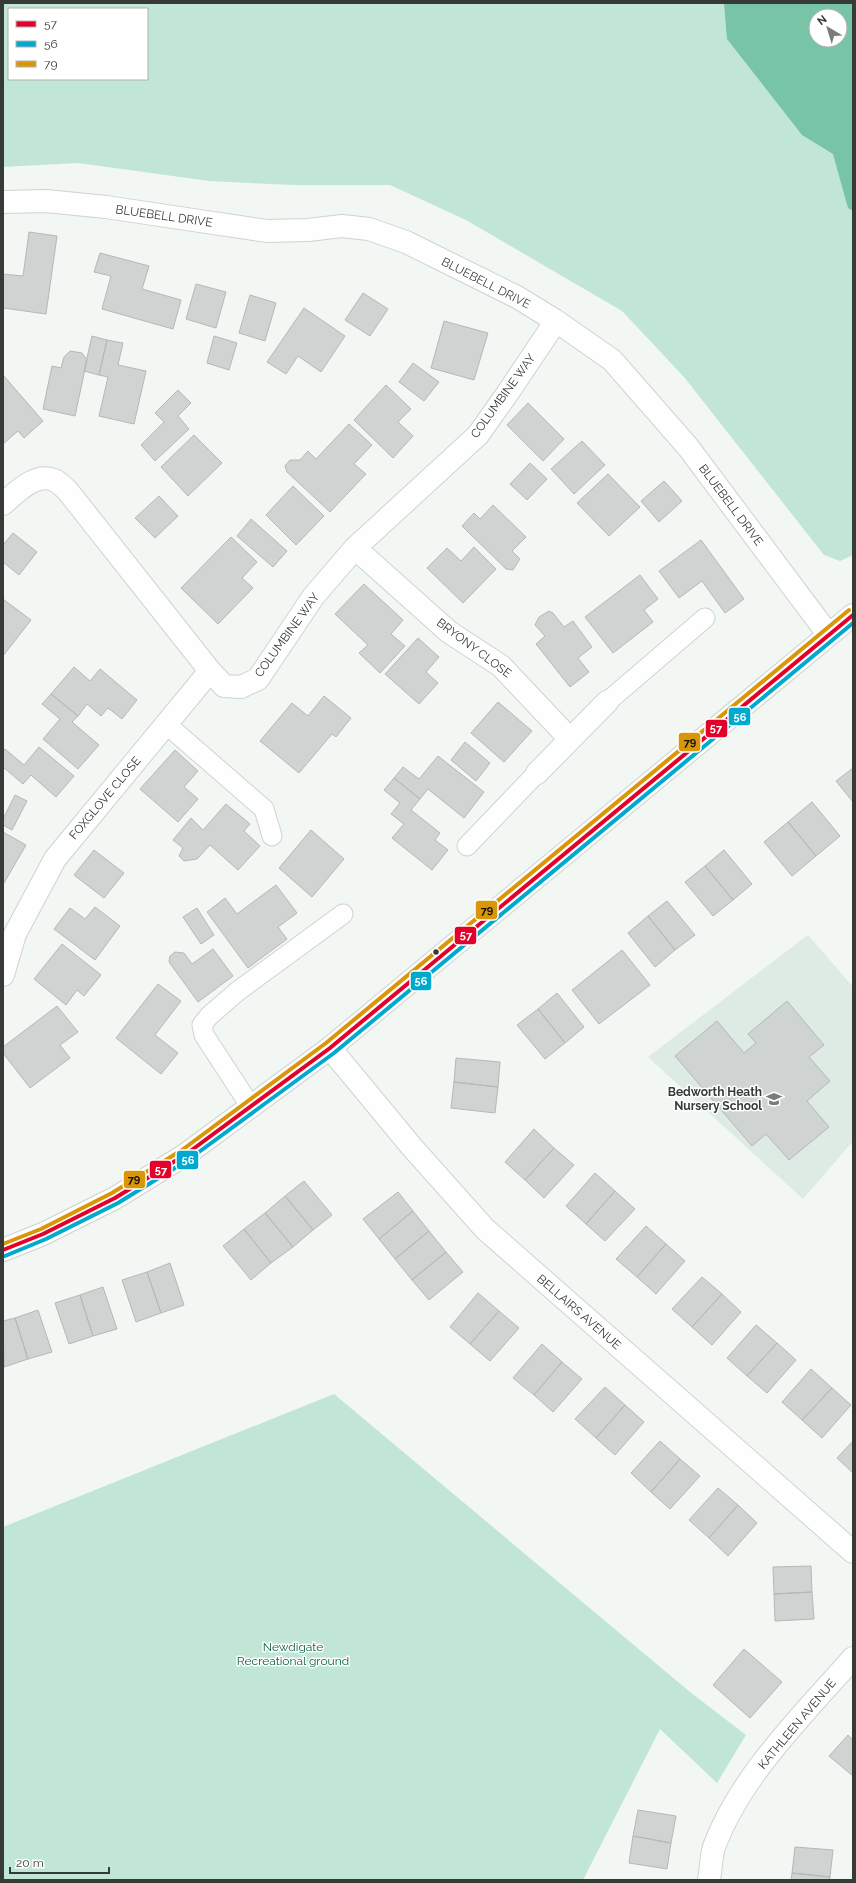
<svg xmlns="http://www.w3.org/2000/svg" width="856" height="1883" viewBox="0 0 856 1883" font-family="Raleway,sans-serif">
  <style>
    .built { fill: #deeae4 }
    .green { fill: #c2e6d5; fill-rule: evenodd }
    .water { fill: #77c4a6; fill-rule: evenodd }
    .building { fill: #cfd3d1; stroke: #b4b8b6 }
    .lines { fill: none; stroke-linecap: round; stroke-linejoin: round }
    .lane-casing { stroke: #cfd3d0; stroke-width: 21 }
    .street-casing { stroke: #cfd3d0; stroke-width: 24 }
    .secondary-casing { stroke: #cfd3d0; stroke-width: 24 }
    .lane { stroke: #fdfefd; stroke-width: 19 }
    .street { stroke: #fdfefd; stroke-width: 22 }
    .secondary { stroke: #fdfefd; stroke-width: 22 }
    .bus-1-casing { stroke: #fff; stroke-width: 7 }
    .bus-2-casing { stroke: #fff; stroke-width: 7 }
    .bus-3-casing { stroke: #fff; stroke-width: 7 }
    .bus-1 { stroke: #e4002b; stroke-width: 4 }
    .bus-2 { stroke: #00a9ce; stroke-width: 4 }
    .bus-3 { stroke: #da9608; stroke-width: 4 }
    .bus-dot { fill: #363b38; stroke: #fff; stroke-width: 1.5 }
    .labels { text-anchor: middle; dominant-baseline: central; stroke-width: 3; stroke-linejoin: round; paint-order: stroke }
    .street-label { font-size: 12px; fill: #363b38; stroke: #fff }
    .poi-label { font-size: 12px; font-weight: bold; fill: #363b38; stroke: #fff; text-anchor: end }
    .park-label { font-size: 12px; fill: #0a6043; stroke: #fff }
    .line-badge { stroke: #fff; stroke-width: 1.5 }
    .badge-label { font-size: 11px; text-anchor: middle; font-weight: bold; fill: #fff }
    .pale-badge-label { font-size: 11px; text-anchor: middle; font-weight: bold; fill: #111 }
  </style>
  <rect width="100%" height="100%" fill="#f2f7f4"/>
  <path class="built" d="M808,935L853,987V1141L803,1199L648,1057Z"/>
  <path class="green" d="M3,3H853V555L840,561L824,555L684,377L622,311L466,220L390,185H293L209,181L78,163L3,167ZM9,9H147V79H9ZM816,16H840V40H816Z
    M334,1394L690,1692L746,1735L717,1783L660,1729L583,1880H3V1527Z"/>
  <path class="water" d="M724,3H853V211L848,208L833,154L802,135L727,39ZM816,16H840V40H816Z"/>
  <path class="building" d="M29,232L57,236L46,314L3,308V274L23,276Z
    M100,253L149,266L142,289L181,300L173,329L102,309L111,276L94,272Z
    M196,284L226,292L216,328L186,319Z
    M363,293L388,309L370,336L345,320Z
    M250,295L276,303L265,341L239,333Z
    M304,308L345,336L321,372L298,356L286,374L267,362Z
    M444,321L488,333L474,380L431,368Z
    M92,336L107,340L99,375L84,371Z
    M214,336L237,343L229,370L207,363Z
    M107,340L123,343L118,365L146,371L134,424L99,416L108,377L99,375Z
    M70,351L82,353L87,360L75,416L43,409L52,366L61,368L64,357Z
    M413,363L439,382L424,401L399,382Z
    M3,375L43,421L24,438L18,431L3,444Z
    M386,385L411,409L398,422L413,436L393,458L354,420Z
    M178,390L191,403L178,416L189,429L155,461L141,445L164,422L155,413Z
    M528,403L564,439L543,461L507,425Z
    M349,424L372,445L354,464L366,474L330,512L287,472L285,466L290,460H300L308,451L316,459Z
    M194,435L222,463L188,496L161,467Z
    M582,441L605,465L574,494L551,469Z
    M530,463L547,479L527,500L510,484Z
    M608,474L640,507L609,536L577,503Z
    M664,481L682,501L659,522L641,501Z
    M293,486L324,516L296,545L266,515Z
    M159,496L178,516L155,538L135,518Z
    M493,505L526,537L512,551L520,559L513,570L506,569L462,526L474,513L480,519Z
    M251,519L287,551L273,567L237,536Z
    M13,533L37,552L19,575L3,562V545Z
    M231,537L257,562L242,578L253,588L218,624L181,588Z
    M701,540L744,599L725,613L702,581L679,598L659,571Z
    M474,547L496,569L463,603L427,568L447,548L461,561Z
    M640,575L658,599L644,610L653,622L613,653L585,617Z
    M364,584L403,620L391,634L405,646L380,673L359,653L368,645L335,614Z
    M3,599L31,620L3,656Z
    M549,611L553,613L564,627L573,621L592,647L578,658L589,672L570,687L536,644L545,636L535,625L539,617Z
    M418,638L439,657L426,672L438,683L419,704L385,674Z
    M74,667L90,681L100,669L137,700L122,719L108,708L101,716L87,704L78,716L51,694Z
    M51,694L78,716L72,722L99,745L78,769L43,739L60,719L42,704Z
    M324,696L351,718L336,737L332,734L299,773L260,741L292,703L308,716Z
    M498,702L532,731L504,762L471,733Z
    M465,742L490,763L476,781L451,760Z
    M39,747L74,776L56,797L31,775L23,784L3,767V751L5,749L24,765Z
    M175,750L198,771L184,787L198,799L178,822L140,789Z
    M438,756L484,792L464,818L428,789L420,799L394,778L403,767L419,779Z
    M853,768V802L836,781Z
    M394,778L420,799L411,810L440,833L435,840L448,850L432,870L392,838L404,824L391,814L400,803L384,790Z
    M15,795L27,801L12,830L3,825V819Z
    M812,802L840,836L816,856L788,822Z
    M226,804L250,824L244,831L260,846L238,870L210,845L197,859L184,861L179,856L183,848L173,840L191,818L203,830Z
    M788,822L816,856L792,876L764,842Z
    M311,830L344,859L312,897L279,868Z
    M3,832L26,845L4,883H3Z
    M94,850L124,873L104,898L74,875Z
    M724,850L752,884L733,900L705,866Z
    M705,866L733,900L713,916L685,882Z
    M276,885L297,913L278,927L287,939L248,968L207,912L225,898L237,914Z
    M667,901L695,935L675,950L648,916Z
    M95,907L120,926L95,960L54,929L70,908L85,919Z
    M197,908L214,935L201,944L183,917Z
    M648,916L675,950L655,967L628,933Z
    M62,944L101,975L84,996L77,990L66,1005L34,979Z
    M213,949L233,976L198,1002L169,962L170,956L175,952L184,953L192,964Z
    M622,950L650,985L599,1024L572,990Z
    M158,984L181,1001L155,1035L178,1053L161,1074L116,1038Z
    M557,993L584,1027L565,1043L538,1009Z
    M787,1001L824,1045L809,1057L830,1081L807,1101L829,1127L789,1160L766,1134L752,1146L675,1056L717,1021L744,1053L756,1043L748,1034Z
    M57,1006L78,1032L60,1045L70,1058L30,1088L3,1053V1047Z
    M538,1009L565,1043L545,1059L517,1025Z
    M456,1058L500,1062L498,1087L454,1082Z
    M454,1082L498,1087L495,1113L451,1108Z
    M534,1129L554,1148L525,1180L505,1162Z
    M554,1148L574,1165L544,1198L525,1180Z
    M595,1173L615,1191L586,1224L566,1206Z
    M304,1181L332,1215L313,1230L285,1196Z
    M615,1191L635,1209L605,1241L586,1224Z
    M398,1192L413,1211L379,1239L363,1219Z
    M285,1196L313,1230L293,1247L265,1213Z
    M413,1211L429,1231L395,1259L379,1239Z
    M265,1213L293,1247L271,1263L244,1229Z
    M646,1226L666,1244L637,1277L616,1259Z
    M244,1229L271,1263L251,1280L223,1246Z
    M429,1231L446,1252L412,1280L395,1259Z
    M666,1244L685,1261L656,1294L637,1277Z
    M446,1252L463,1272L429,1300L412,1280Z
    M170,1263L184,1305L161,1313L147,1272Z
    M147,1272L161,1313L136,1322L122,1280Z
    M702,1277L722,1294L692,1327L672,1309Z
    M103,1287L117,1329L93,1336L80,1295Z
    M478,1293L499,1311L470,1344L450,1327Z
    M722,1294L741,1312L712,1345L692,1327Z
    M80,1295L93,1336L69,1344L55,1303Z
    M38,1310L52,1352L28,1359L15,1318Z
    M499,1311L519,1328L490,1361L470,1344Z
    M15,1318L28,1359L4,1367L3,1321Z
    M756,1325L777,1343L747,1376L727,1358Z
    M777,1343L796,1360L767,1393L747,1376Z
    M542,1344L562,1362L534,1395L513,1378Z
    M562,1362L582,1379L553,1412L534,1395Z
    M811,1369L832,1388L802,1420L782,1402Z
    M605,1387L625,1405L596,1438L575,1419Z
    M832,1388L851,1405L822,1438L802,1420Z
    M625,1405L644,1422L615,1455L596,1438Z
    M660,1441L680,1459L651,1492L631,1473Z
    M853,1441V1473L837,1458Z
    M680,1459L700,1476L670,1509L651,1492Z
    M718,1488L738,1505L709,1538L689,1520Z
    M738,1505L757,1523L728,1556L709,1538Z
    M811,1566L812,1592L774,1594L773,1567Z
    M812,1592L814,1619L775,1621L774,1594Z
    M744,1649L782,1682L750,1718L713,1685Z
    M848,1735L853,1740V1776L829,1756Z
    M638,1810L676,1816L671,1843L633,1836Z
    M633,1836L671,1843L667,1869L629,1863Z
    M795,1847L833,1850L830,1877L792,1873Z
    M792,1873L830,1877V1880H791Z"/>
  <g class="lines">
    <defs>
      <path id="lane" d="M607,702L705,618
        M166,724L264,809L272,836
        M467,846L537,773
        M251,1107L204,1035L202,1025L209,1016L238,991L343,914"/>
      <path id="street" d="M3,202L46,201L106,207L267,231L308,230L342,226L369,229L406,242L517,297L556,321L612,360L688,447L828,634
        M3,504C16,493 35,472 54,480C59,482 63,487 67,490L210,671L224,686L241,687L258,679L313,597L355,548L478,435L507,394L556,321
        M355,548L449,632L501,666L569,738
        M537,773L607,702
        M3,975L15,934L55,859L210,671
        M330,1048L411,1146L485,1229L853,1552
        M709,1880C711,1869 711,1857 714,1847C740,1776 804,1714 853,1658"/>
      <path id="secondary" d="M3,1250L43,1234L115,1198L185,1155L330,1048L853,615"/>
    </defs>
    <use href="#lane" class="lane-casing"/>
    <use href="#street" class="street-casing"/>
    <use href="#secondary" class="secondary-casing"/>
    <use href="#lane" class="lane"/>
    <use href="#street" class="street"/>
    <use href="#secondary" class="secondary"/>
    <defs>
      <path id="bus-1" d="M3,1250L43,1234L115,1198L185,1155L330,1048L853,615"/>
      <path id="bus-2" d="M5,1256L46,1239L118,1203L188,1160L334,1053L853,623"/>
      <path id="bus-3" d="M3,1244L41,1229L112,1193L182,1150L326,1043L849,610"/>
    </defs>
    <use href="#bus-1" class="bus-1-casing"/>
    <use href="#bus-2" class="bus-2-casing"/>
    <use href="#bus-3" class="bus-3-casing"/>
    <use href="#bus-1" class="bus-1"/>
    <use href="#bus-2" class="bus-2"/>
    <use href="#bus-3" class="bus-3"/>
  </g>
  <defs>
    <symbol id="school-bare" viewBox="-9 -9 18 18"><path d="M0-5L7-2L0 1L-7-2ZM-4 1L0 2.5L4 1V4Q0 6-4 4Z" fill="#787d7a" stroke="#fff" stroke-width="2.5" paint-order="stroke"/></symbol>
  </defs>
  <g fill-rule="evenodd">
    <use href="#school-bare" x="763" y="1088" width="22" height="22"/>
  </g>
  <circle class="bus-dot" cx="436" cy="952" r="3.5"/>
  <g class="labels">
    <g class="street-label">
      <text transform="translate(164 216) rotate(8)">BLUEBELL DRIVE</text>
      <text transform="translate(486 283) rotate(27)">BLUEBELL DRIVE</text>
      <text transform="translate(503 396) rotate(-54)">COLUMBINE WAY</text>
      <text transform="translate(731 505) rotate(53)">BLUEBELL DRIVE</text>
      <text transform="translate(287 635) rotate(-54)">COLUMBINE WAY</text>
      <text transform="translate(474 648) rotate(37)">BRYONY CLOSE</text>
      <text transform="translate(105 798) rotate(-50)">FOXGLOVE CLOSE</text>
      <text transform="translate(579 1312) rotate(41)">BELLAIRS AVENUE</text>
      <text transform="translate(797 1724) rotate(-50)">KATHLEEN AVENUE</text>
    </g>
    <g class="poi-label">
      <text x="762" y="1092">Bedworth Heath<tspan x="762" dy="14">Nursery School</tspan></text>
    </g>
    <g class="park-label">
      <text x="293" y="1647">Newdigate<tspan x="293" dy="14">Recreational ground</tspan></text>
    </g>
  </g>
  <g class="line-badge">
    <rect x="728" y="707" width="23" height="19" rx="4" fill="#00a9ce"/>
    <rect x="705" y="719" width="23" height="19" rx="4" fill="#e4002b"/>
    <rect x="678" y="732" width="23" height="20" rx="4" fill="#da9608"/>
    <rect x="475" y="900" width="23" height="20" rx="4" fill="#da9608"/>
    <rect x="454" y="926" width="23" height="19" rx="4" fill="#e4002b"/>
    <rect x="410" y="971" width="22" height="20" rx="4" fill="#00a9ce"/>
    <rect x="176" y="1150" width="23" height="20" rx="4" fill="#00a9ce"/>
    <rect x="149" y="1160" width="23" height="19" rx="4" fill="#e4002b"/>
    <rect x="123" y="1170" width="23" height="19" rx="4" fill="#da9608"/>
  </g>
  <g class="badge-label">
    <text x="740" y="721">56</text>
    <text x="716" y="732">57</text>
    <text x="466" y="939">57</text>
    <text x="421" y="985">56</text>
    <text x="188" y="1164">56</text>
    <text x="161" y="1174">57</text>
  </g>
  <g class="pale-badge-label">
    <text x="690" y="746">79</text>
    <text x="487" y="914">79</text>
    <text x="134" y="1183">79</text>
  </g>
  <rect width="856" height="1883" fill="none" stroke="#363b38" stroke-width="8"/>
  <rect x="8" y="8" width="140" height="72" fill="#ffffff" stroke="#afb1af"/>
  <rect x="16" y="21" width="20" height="6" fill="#e4002b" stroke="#afb1af"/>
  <text x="44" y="28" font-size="12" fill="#363b38">57</text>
  <rect x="16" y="41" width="20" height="6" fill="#00a9ce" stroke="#afb1af"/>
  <text x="44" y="48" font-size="12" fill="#363b38">56</text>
  <rect x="16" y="61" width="20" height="6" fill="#da9608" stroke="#afb1af"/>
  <text x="44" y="68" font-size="12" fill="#363b38">79</text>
  <g transform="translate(828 28) rotate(322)"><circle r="19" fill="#ffffff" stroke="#afb1af"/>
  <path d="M0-3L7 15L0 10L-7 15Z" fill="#787d7a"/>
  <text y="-6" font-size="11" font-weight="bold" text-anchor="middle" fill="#363b38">N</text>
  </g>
  <path d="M10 1867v6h99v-6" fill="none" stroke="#363b38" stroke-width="2"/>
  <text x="16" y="1867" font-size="12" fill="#363b38" stroke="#ffffff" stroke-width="3" paint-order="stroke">20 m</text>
</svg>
